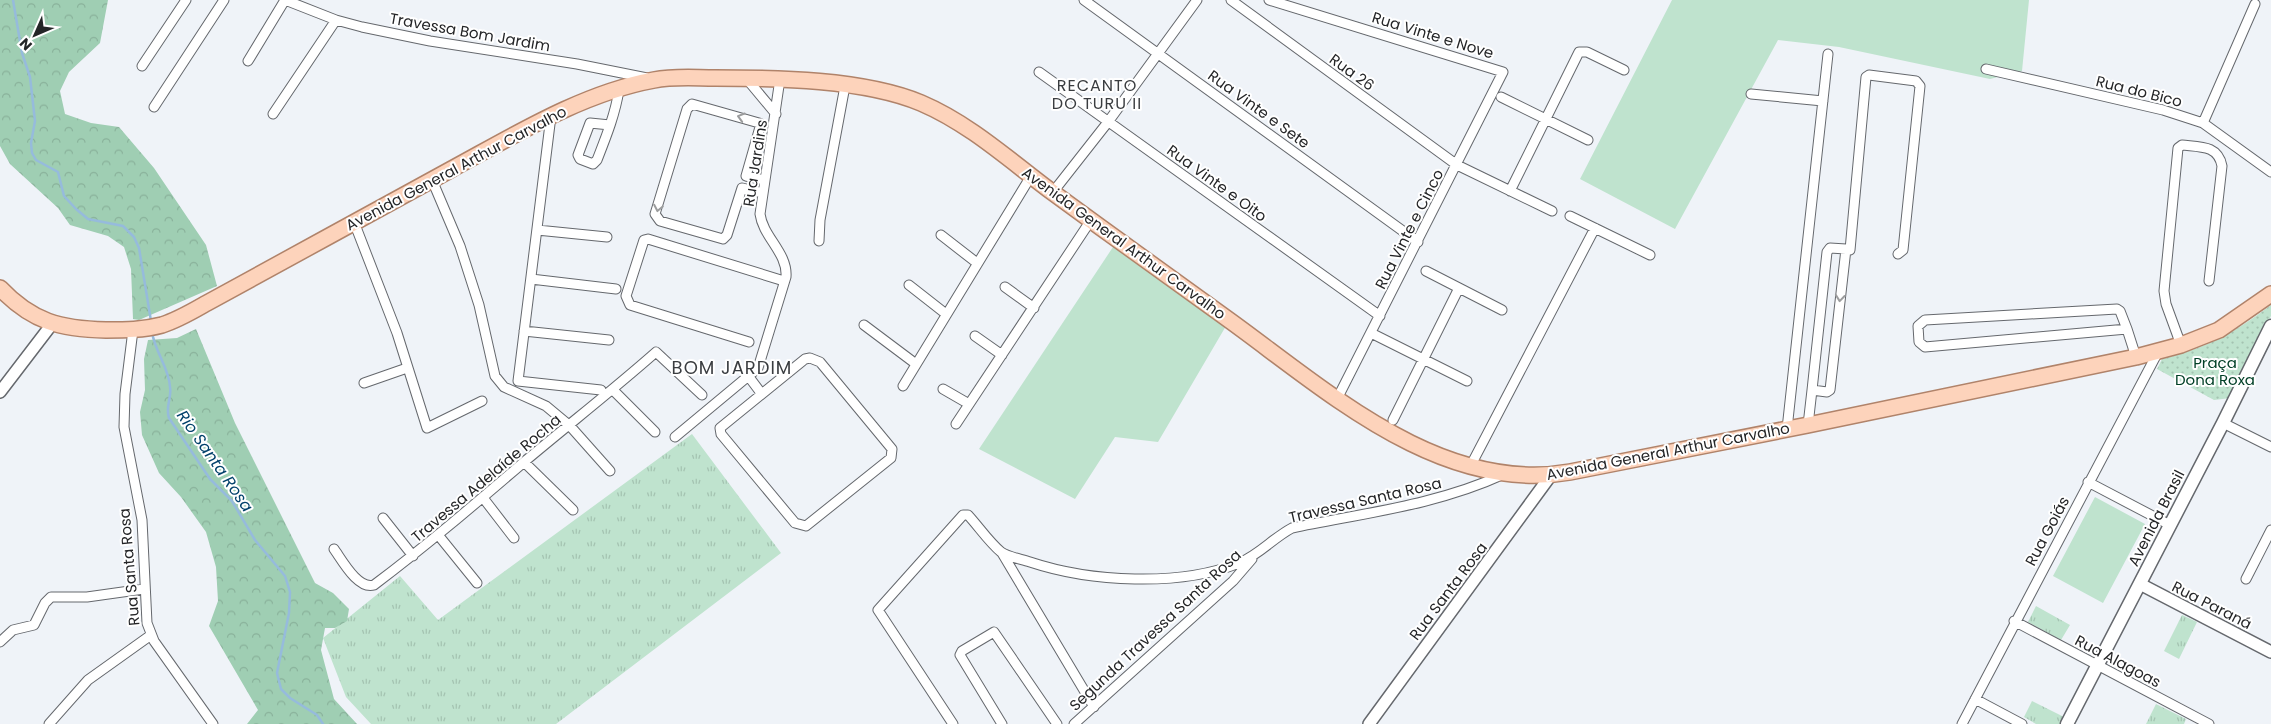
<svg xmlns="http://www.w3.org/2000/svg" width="2271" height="724" viewBox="0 0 2271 724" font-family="Poppins,sans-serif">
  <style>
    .grass { fill: url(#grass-tufts) }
    .forest { fill: url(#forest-crowns) }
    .park { fill: url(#park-dots) }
    .garden { fill: #bfe3ce }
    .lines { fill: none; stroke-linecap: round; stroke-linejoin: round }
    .stream { stroke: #96bbdc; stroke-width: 2.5 }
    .minor-casing { stroke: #65686d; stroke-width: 11 }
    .tertiary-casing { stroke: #65686d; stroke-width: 14 }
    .secondary-casing { stroke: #65686d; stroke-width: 15 }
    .primary-casing { stroke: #b0836a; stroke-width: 18 }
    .minor { stroke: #fff; stroke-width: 9 }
    .tertiary { stroke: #fff; stroke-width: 11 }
    .secondary { stroke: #fff; stroke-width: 12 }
    .primary { stroke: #fdd3bb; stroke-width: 15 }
    .oneway { stroke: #9c9d9e }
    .labels { text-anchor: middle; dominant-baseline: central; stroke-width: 4; stroke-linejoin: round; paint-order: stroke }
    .street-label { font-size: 15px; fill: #242527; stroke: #fff }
    .park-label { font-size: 15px; fill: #024027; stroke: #fff }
    .neighbourhood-label { font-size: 16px; letter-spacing: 1px; fill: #3a3d40; stroke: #fff }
    .water-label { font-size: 16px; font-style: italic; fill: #02416b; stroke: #fff }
    .quarter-label { font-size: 18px; letter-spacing: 1px; fill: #3a3d40; stroke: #fff }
  </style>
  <defs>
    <pattern id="grass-tufts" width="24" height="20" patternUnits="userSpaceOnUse" patternTransform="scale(1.25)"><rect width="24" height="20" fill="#bfe3ce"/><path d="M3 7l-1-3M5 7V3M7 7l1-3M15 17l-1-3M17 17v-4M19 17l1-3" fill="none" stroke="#a4c3b1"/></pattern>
    <pattern id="forest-crowns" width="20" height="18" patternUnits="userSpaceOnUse" patternTransform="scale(1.25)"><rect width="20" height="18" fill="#9fceb3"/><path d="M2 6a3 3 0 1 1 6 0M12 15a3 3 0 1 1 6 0" fill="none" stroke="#89b19a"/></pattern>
    <pattern id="park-dots" width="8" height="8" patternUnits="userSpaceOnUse" patternTransform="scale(1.25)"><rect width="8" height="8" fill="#bfe3ce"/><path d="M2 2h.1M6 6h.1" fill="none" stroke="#a4c3b1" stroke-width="1.8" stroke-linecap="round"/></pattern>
  </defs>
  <rect width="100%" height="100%" fill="#eff3f8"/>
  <path class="grass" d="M692,434L781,553L556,724H371L346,697L323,638L400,576L438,620Z
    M2036,606L2070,625L2061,640L2028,622Z
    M2182,615L2197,622L2179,659L2164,651Z
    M2032,701L2066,718L2063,724H2036L2024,717Z
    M2156,704L2186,719L2184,724H2146Z"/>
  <path class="forest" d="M0,0H108L100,43L69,72L60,91L65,114L91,123L119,127L154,168L206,245L217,286L139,320L133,319L131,269L124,247L108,236L70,225L58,208L10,164L0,146Z
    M196,329L235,423L315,583L333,593L349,609L347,621L335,628H325L321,650L334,699L357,724H247L258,710L209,626L218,601L216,567L206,532L181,497L159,473L142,435L140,412L145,390L144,359L148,340L177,338Z"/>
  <path class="park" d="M2271,305V316L2231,398L2214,400L2157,369L2162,359C2209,347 2232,334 2271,305Z"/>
  <path class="garden" d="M1672,0H2029L2022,71L1990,79L1839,47L1778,40L1675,229L1580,179Z
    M1113,247L1226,326L1158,442L1115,437L1075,499L979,449Z
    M2095,497L2145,524L2103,603L2053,576Z"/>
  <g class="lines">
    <path class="stream" d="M13,0L22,53L30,77L35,121L31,143L32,153L36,160L58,172L64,196L76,209L88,219L123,226L134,237L139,248L151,321
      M152,332C155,352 169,368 170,387C172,398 165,406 169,418L210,479L232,501L255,540L285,576L290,592L289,613L277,673L281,689L290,698L317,715L323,724"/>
    <defs>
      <path id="minor" d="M1084,0L1418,242
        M1231,0L1457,165L1552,211
        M1269,0L1503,72L1337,399
        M248,61L285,0L336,20L362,27L430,41L577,64L647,78
        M142,66L186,0
        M1986,69L2163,110L2203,123L2271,172
        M1039,72L1380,316
        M746,78L776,114
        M1751,94L1823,101
        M1501,97L1588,140
        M154,107L224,0
        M273,114L336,20
        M551,116L518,381L601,390
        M2203,123L2255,4
        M610,125L590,123L578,155L580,159L593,164L597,160C606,137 615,115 619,90
        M432,180L460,246L479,305L495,376L504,387L546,406L570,426L610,471
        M1510,191L1579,52H1587L1624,70
        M1053,192L1108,122L1197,0
        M763,193L742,188L727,235L723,239L660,221L655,214L687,109L692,104L759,123L760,127L746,176L765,180
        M1570,216L1650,255
        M354,222L397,333L427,428L482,401
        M537,230L607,237
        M941,235L977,263
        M819,241L820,220L845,86
        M1850,250L1866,77L1869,75L1916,81L1920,86L1903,250L1898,254
        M1426,271L1502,310
        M531,279L616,289
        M909,285L946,314
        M1005,287L1034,308
        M2117,309L2120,311L2127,329L1925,347L1919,342L1918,326L1925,320Z
        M864,325L916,364
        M2127,329L2136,357
        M133,330L125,394L124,427L142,520L147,623L154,641L213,724
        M524,331L609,340
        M1371,333L1467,381
        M975,336L1002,355
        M749,342L630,305L626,296L644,240L648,239L784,281
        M2181,345L2166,304L2164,291L2178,148L2182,145C2200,147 2218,145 2222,166L2209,281
        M810,358L820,362L892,449L891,458L806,526L795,523L721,434L720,428L805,359Z
        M749,377L761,393
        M364,383L407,368
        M903,386L1031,176
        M943,389L969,404
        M613,390L655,432
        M1393,420L1459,288
        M2223,423L2271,447
        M956,424L1091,220
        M1808,425L1812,390L1827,252L1830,248L1846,249L1830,390L1827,392L1812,390
        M1787,429L1828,54
        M675,437L758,368L786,277C788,253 763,237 760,214L780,79
        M524,462L573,510
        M1471,465L1595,228
        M2088,482L2170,525
        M484,499L514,538
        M383,518L413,556
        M439,536L477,583
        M334,549C342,560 358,590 374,585C426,546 475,504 524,462C568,425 613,390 656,352L702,395
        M1002,553L1094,707
        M2246,579L2271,530
        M2014,621L2209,724
        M0,642L13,630L34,625L45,603L51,597H87L144,589
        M1975,699L2022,724
        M49,724L88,680L151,635
        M953,724L878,610L963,515H968C979,527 989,542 1001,552C1008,557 1021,559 1030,562C1090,582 1180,587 1239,563C1259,555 1273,538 1292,528C1364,513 1437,505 1504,474
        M1002,724L960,655L962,651L994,632L1057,724
        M1074,724L1233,581L1252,559
        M1962,724L2158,352"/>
      <path id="tertiary" d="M0,392L52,324
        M2140,584L2271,652
        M1369,724L1551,475"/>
      <path id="secondary" d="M2067,724L2223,423L2271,326"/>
      <path id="primary" d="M0,288C32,322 61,329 106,330C125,330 143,330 162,325C178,320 193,311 207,303C288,259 369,214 450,170C513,136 582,93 654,80C674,76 695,78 715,78C776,78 864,79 921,103C968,123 1007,158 1048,189C1108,233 1168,276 1229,320C1326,390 1441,495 1570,472L1808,425L2136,357L2181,345L2219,330L2271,294"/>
    </defs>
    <use href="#minor" class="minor-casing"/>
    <use href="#tertiary" class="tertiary-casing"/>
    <use href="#secondary" class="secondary-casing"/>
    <use href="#primary" class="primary-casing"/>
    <use href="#minor" class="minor"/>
    <use href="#tertiary" class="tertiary"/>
    <use href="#secondary" class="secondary"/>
    <use href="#primary" class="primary"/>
  </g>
  <defs><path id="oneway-chevron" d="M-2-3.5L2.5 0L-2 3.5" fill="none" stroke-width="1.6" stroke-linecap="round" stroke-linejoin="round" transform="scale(1.25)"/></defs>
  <g class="oneway">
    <use href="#oneway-chevron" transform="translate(741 117) rotate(-164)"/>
    <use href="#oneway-chevron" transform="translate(658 208) rotate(101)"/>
    <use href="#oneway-chevron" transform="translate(1840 298) rotate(96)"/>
  </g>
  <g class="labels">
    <g class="street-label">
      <text transform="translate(470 32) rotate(10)">Travessa Bom Jardim</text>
      <text transform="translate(1433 35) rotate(17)">Rua Vinte e Nove</text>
      <text transform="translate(1352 72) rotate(36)">Rua 26</text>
      <text transform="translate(2139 91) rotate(14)">Rua do Bico</text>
      <text transform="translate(1259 109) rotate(36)">Rua Vinte e Sete</text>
      <text transform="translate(755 163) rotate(-81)">Rua Jardins</text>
      <text transform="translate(456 168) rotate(-28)">Avenida General Arthur Carvalho</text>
      <text transform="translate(1217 183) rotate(36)">Rua Vinte e Oito</text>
      <text transform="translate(1409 229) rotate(-63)">Rua Vinte e Cinco</text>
      <text transform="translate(1124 243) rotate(36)">Avenida General Arthur Carvalho</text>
      <text transform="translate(1668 451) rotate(-11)">Avenida General Arthur Carvalho</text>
      <text transform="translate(486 478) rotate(-40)">Travessa Adelaíde Rocha</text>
      <text transform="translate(1365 500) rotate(-13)">Travessa Santa Rosa</text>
      <text transform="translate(2156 518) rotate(-63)">Avenida Brasil</text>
      <text transform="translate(2047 531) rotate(-62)">Rua Goiás</text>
      <text transform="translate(129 567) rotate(-95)">Rua Santa Rosa</text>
      <text transform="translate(1448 591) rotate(-53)">Rua Santa Rosa</text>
      <text transform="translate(2212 605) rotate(27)">Rua Paraná</text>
      <text transform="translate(1155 630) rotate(-43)">Segunda Travessa Santa Rosa</text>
      <text transform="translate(2118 661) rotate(28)">Rua Alagoas</text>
    </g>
    <g class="park-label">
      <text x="2215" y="362">Praça<tspan x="2215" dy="17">Dona Roxa</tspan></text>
    </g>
    <g class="neighbourhood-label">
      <text x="1097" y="85">RECANTO<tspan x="1097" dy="18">DO TURU II</tspan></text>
    </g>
    <g class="water-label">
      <text transform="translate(215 461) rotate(55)">Rio Santa Rosa</text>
    </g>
    <g class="quarter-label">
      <text x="732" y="367">BOM JARDIM</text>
    </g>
  </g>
  <g transform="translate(35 35) rotate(225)" stroke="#ffffff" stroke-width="4" paint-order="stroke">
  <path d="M0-4L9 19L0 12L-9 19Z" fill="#242527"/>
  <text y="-8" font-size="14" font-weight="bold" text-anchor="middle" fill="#242527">N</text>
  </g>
</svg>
